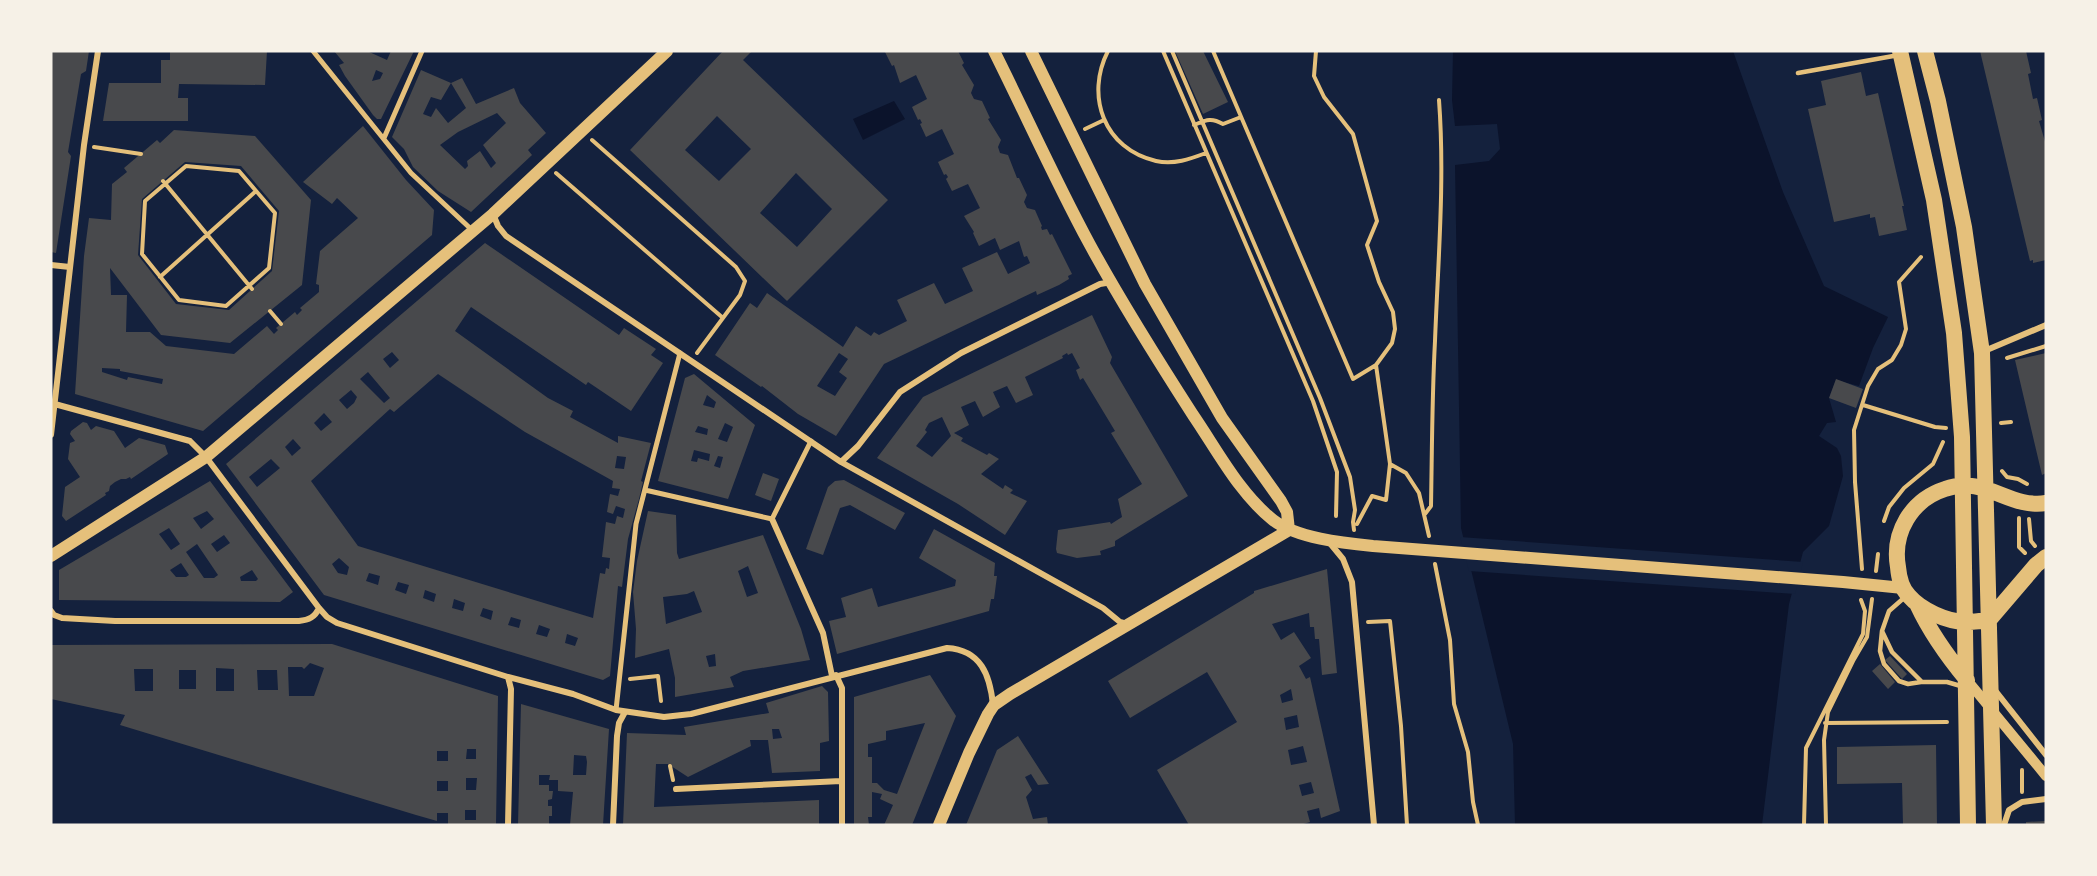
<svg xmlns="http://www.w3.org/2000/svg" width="2097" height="876" viewBox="0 0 2097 876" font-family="Lato,sans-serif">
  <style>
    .water { fill: #0b132b }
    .pier { fill: #14213d }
    .building { fill: #48494c; fill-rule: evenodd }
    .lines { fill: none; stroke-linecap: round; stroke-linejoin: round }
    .path { stroke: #e5c07b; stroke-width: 4 }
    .service { stroke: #e5c07b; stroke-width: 4.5 }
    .pedestrian { stroke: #e5c07b; stroke-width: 5 }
    .minor { stroke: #e5c07b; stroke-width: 6 }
    .tertiary { stroke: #e5c07b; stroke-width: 10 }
    .secondary { stroke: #e5c07b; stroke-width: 12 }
    .trunk { stroke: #e5c07b; stroke-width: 16 }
  </style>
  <rect width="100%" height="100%" fill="#14213d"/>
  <path class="water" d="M1453,51H1733L1783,192L1824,286L1888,317L1873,348L1859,386L1836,380L1829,398L1836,422L1827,423L1819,436L1837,448L1841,456L1843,476L1829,526L1803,552L1789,604L1762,825H1515L1513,744L1461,528L1455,165L1489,161L1500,149L1497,124L1455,126L1452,100Z
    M894,101L905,119L863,140L853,119Z"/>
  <path class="pier" d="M1460,537L1803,562L1795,594L1469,571Z"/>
  <path class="building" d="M51,51H89L86,71L81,74L68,152L71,156L56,253L51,252Z
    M170,51H267L265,85L179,84L178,98H188V121H103L109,83H161V60H170Z
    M334,51H367L387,60L391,51H414L381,119H377L373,115L345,76L339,65L344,63ZM376,70L383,73L380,79L372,81Z
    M723,51H752L743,60L888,200L787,301L630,150ZM717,116L751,149L719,181L685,150ZM796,173L832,209L797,247L760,213Z
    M888,51H958L964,63L962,65L974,85L971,93L974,99L982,101L990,118L988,119L1001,140L998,147L1000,153L1008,155L1017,178H1019L1027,195L1024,202L1027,208L1035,210L1042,226L1041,227L1042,230L1047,229L1050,235L1052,234L1072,274L1068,276L1069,279L1059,285L1037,295L1036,291L884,364L836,436L798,414L762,386L761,387L715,355L750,303L757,308L767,293L843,347L856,326L871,336L874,332L879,335L907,321L897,300L934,283L945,304L973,291L962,268L997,252L1008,274L1030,263L1027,256L1024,257L1019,241L1000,250L995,238L979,246L973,233L974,232L964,216L980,208L968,184L952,191L946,179L948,177L946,174L944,175L938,162L954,154L942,129L926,137L920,124L922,123L920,119L918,120L912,107L927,99L916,75L900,83L894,65L892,66L885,52ZM839,353L848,359L839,372L847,378L835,396L817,386Z
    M1175,51H1203L1228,102L1203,114Z
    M1980,51H2026L2031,73L2028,74L2033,99L2037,98L2042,120L2039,121L2046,145V260L2033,263V260L2030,261Z
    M421,70L451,83L441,100L431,97L423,114L431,117L436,108L448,123L466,108L451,83L462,78L476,104L514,88L520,103L546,133L528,150L532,155L471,212L438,191L413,167L404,149L392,137ZM497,113L506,123L483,145L496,163L491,168L480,151L467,161L468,166L465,169L440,145L458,132Z
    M1861,72L1866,96L1878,93L1904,206H1902L1907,230L1879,236L1875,217L1870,218V214L1834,222L1808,109L1826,105L1821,81Z
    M363,126L406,180L434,210L432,235L203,431L75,394L84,256L89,218L111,220L112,184L127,172L124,168L157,140L160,143L174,130L255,136L311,200L302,285L230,343L161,335L110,268L111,295H127L126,332H150L166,346L234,354L267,326L274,334L278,330L276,328L295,312L297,315L302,310L300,308L319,292V285L316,284L320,251L358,218L337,198L332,204L303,182ZM185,162L241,166L279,211L272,271L229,310L176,304L138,255L142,199ZM102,368L120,369V371L163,379L162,384L128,377L127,380L102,372Z
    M485,243L619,335L624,328L656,349L651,355L663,363L631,411L588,382L586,385L471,307L455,331L548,398L573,411L570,417L618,443V436L651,443L641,481L643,482L639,499L628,539L622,587L618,586L610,676L603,680L324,595L226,464ZM392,352L399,360L390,368L383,359ZM368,372L390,398L384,403L360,379ZM438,374L525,432L613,481L612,488L620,489L618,496L610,494L607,512L613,514L616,506L625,509L623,518L617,516L615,524L606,522L602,557L610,558L609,569L606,568L605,574L600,573L593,618L358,546L311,481L390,409L394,412ZM351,390L357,397L354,403L347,409L339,400ZM324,413L332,422L321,431L314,423ZM293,439L301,448L292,456L285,447ZM617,456L626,457L624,469L615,468ZM271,459L280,468L257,487L249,477ZM339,558L349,567L347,575L338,573L332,564ZM369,573L380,576L378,585L366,581ZM398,582L409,585L406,594L395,590ZM425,590L436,594L434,602L423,598ZM454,599L465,603L463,611L452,608ZM483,608L493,611L491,620L480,616ZM511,617L521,620L519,628L508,625ZM539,625L550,629L547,637L536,634ZM567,634L578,638L575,646L565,643Z
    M1092,315L1112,357L1110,363L1188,496L1115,541V546L1100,551L1101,555L1077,558L1057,553L1056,549L1058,530L1110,522L1111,524L1122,517L1118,499L1142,484L1111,433L1115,431L1083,378L1080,380L1076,370L1080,368L1072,353L1068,355L1067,353L1062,356L1063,358L1025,377L1033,395L1016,403L1007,386L993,392L1000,407L983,417L975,401L961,407L969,425L954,433L963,438L961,441L987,455L989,453L999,459L981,474L1003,489L1005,485L1013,490L1010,493L1027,501L1005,535L958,504L877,458L923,397ZM942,417L951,436L932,457L916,446L927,432L925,430L929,423Z
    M2046,353V473L2042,475L2015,360Z
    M694,374L755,425L728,499L658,481L685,378ZM707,395L716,402L714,408L703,405ZM725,423L733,427L727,442L718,439ZM698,426L708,429L707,435L695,432ZM694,450L710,454L709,461L698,458L697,462L691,461ZM718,456L723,457L720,468L714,466Z
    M1836,379L1863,389L1856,408L1829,398Z
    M83,422L87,423L91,430L96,426L114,431L125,448L139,438L165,445L168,454L131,479L130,477L126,479H121L115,482L110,486L109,491L105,493L106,495L66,521L62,516L65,487L80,477L68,459L70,443L75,441L70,434L71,431Z
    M763,473L779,479L771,501L755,495Z
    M844,480L905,513L895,530L850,505L840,508L823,555L806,549L828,487L835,481Z
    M210,481L293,592L280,602L59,600V570ZM207,511L214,519L201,529L193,518ZM169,528L180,544L171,550L159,534ZM224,535L230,543L217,552L211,544ZM197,544L218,575L214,578H204L186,552ZM181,563L189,575L186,577H176L170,570ZM252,570L258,579L256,581H241L240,577Z
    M648,511L676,515L677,553L679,559L763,535L801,629L810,660L743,671L730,677L734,687L675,697V678L669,649L635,658L636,629L633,592L637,561ZM748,566L758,593L747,597L738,571ZM694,591L702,612L666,624L663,597L687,594ZM715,654L716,666L709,667L706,656Z
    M934,529L995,563L994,576H997L994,599H991L989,611L837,654L829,621L846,617L841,598L872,588L878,607L955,586L956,580L919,558Z
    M1327,569L1337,673L1322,675L1319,639H1315L1314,627H1310L1309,613L1272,624L1281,640L1294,632L1311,658L1299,666L1306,679L1310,677L1340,811L1321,818L1319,808L1307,811L1310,822L1300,825H1189L1157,770L1237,722L1207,672L1130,718L1108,681L1254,593V591ZM1291,689L1293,700L1282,703L1280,695ZM1297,715L1299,727L1286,730L1284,718ZM1303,746L1307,762L1291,765L1288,750ZM1311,782L1314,793L1302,796L1299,785Z
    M332,644L498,696L496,825H451L448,824V813H437V821L416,815L120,725L125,715L51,699V645ZM310,663L324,668L314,696H289L288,667H302L304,669ZM216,668L234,669V691H216ZM134,669H153V691H135ZM179,670H196V689H179ZM257,670H277L278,690H258ZM467,749H476V759H466ZM437,751H448V761H437ZM466,778H477L476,790H466ZM437,781H448V791H437ZM465,810H476V820H465Z
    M1890,656L1907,674L1902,679L1885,660Z
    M1880,664L1895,682L1888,689L1872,671Z
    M930,675L956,716L912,825H884L893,805L880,799L882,794L872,792V817H868L869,825H854V697ZM925,723L897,794L884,790L877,783H872V757H868V744L886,740V731Z
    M822,686L828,692L829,741L820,743V771L772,773L768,740H750L751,746L688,777L668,764H656L654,807L819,800V825H623L627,733L686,735L684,727L769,713L766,703ZM772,729H779L782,738L773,739Z
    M521,704L609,729L603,825H570L573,792L558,791V780H549L550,775H539V785H549V791H553L552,799L548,800V806H552V816H549V825H518ZM574,755L586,756L587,762L586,775H573Z
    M1018,736L1049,784L1038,785L1031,774L1025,777L1032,790L1026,797L1033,819L1047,817L1048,825H966L997,750Z
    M1936,745L1937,825H1903L1902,783L1837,784V747Z
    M2046,821V825H2026V822Z"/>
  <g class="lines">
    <path class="path" d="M1108,51C1085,96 1104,149 1156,161C1174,165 1190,159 1206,153
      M1163,51L1313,401L1337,472L1336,516
      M1172,51L1320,398L1350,477L1355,510L1353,522L1354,530
      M1213,51L1353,379L1376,365
      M1316,51L1314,76L1324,97L1353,134L1377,221L1367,245L1379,282L1393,312L1395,329L1392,343L1376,365L1390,464L1386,500L1372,496L1357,524
      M1194,125C1206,120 1211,117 1223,124L1241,117
      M1085,129L1104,120
      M592,140L736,267L745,281L740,295L697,353
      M94,147L141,154
      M186,166L239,171L275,213L269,268L226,306L179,300L142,254L145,201Z
      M556,173L723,318
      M163,181L252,289
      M160,277L256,191
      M270,311L281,324
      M2007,358L2046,346
      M1863,405L1935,427L1946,428
      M2001,423L2011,422
      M1390,464L1406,473L1419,493L1429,536
      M2002,471L2007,477L2018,479L2027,484
      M1425,514L1431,506C1432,451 1432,396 1435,341C1438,261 1445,180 1439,100
      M2019,518V547L2025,553
      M2029,519L2031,541L2035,546
      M1884,521L1889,507L1904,488L1933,464L1943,442
      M1435,564L1450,640L1454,704L1468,752L1473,802L1478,825
      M1862,569L1855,482L1854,430L1868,386L1878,369L1892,360L1901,345L1906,329L1899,282L1921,257
      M1876,571L1878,554
      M1368,622L1390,621L1401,726L1407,825
      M630,679L658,676L661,701
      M1825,723L1947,722
      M670,766L673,780
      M2022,770V792
      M1804,825L1806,748L1863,634L1865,611L1861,600
      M1826,825L1824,740L1828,712L1853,661L1867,637L1872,599"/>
    <path class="service" d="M1798,73L1899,55
      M1905,597L1889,611L1882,631L1892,652L1922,682H1947L1964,687
      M1882,631L1880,651L1884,664L1899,681L1908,684L1921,682"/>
    <path class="pedestrian" d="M313,51L411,173L472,230
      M384,138L422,51
      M645,490L772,519L811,441
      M616,710L636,524L680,353"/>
    <path class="minor" d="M493,214L498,226L506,236L841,462L1103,608L1120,622L1127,624
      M51,265L70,267
      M1982,352L2046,325
      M51,403L190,441L206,457L319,608L327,617L337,623L508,677L573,694L616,710L664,717L691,714L947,648C981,650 990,675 993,705
      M51,435L84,145L98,51
      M841,462L858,446L900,392L961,353L1100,284L1112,282
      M772,519L823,633L832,676
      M1329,542L1343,559L1352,582L1374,825
      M51,611L54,615L62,618L115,621H299C309,620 315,617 319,608
      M836,675L842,688V825
      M1994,689L2046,755
      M676,789L841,781
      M508,825L511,689L508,677
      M613,825L617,736L619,723L625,712
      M2004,825L2009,810L2022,802L2046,799"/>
    <path class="tertiary" d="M1967,680L2046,776"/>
    <path class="secondary" d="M994,51C1026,115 1055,180 1089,243C1121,302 1157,359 1193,415C1217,450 1239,493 1273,520C1296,538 1343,543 1373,546L1843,582L1903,588
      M1031,51L1145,284L1222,418L1281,501L1287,512L1289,530
      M51,556L206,457L493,214L667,51
      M939,825L969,753L988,714L994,705L1010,694L1289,530"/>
    <path class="trunk" d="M1900,51L1934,200L1954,333L1962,437L1968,825
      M1925,51L1938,101L1964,227L1982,353L1994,825
      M1917,604C1930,632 1947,656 1967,680
      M1989,620C1981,621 1973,622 1966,622C1947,622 1921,610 1909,596C1901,588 1899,578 1898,567C1892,533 1911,500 1945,489C1985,475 2009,509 2046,503
      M1989,620L2036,565L2046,557"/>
  </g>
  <rect width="2097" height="876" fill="none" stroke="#f6f1e7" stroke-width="105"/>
</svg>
